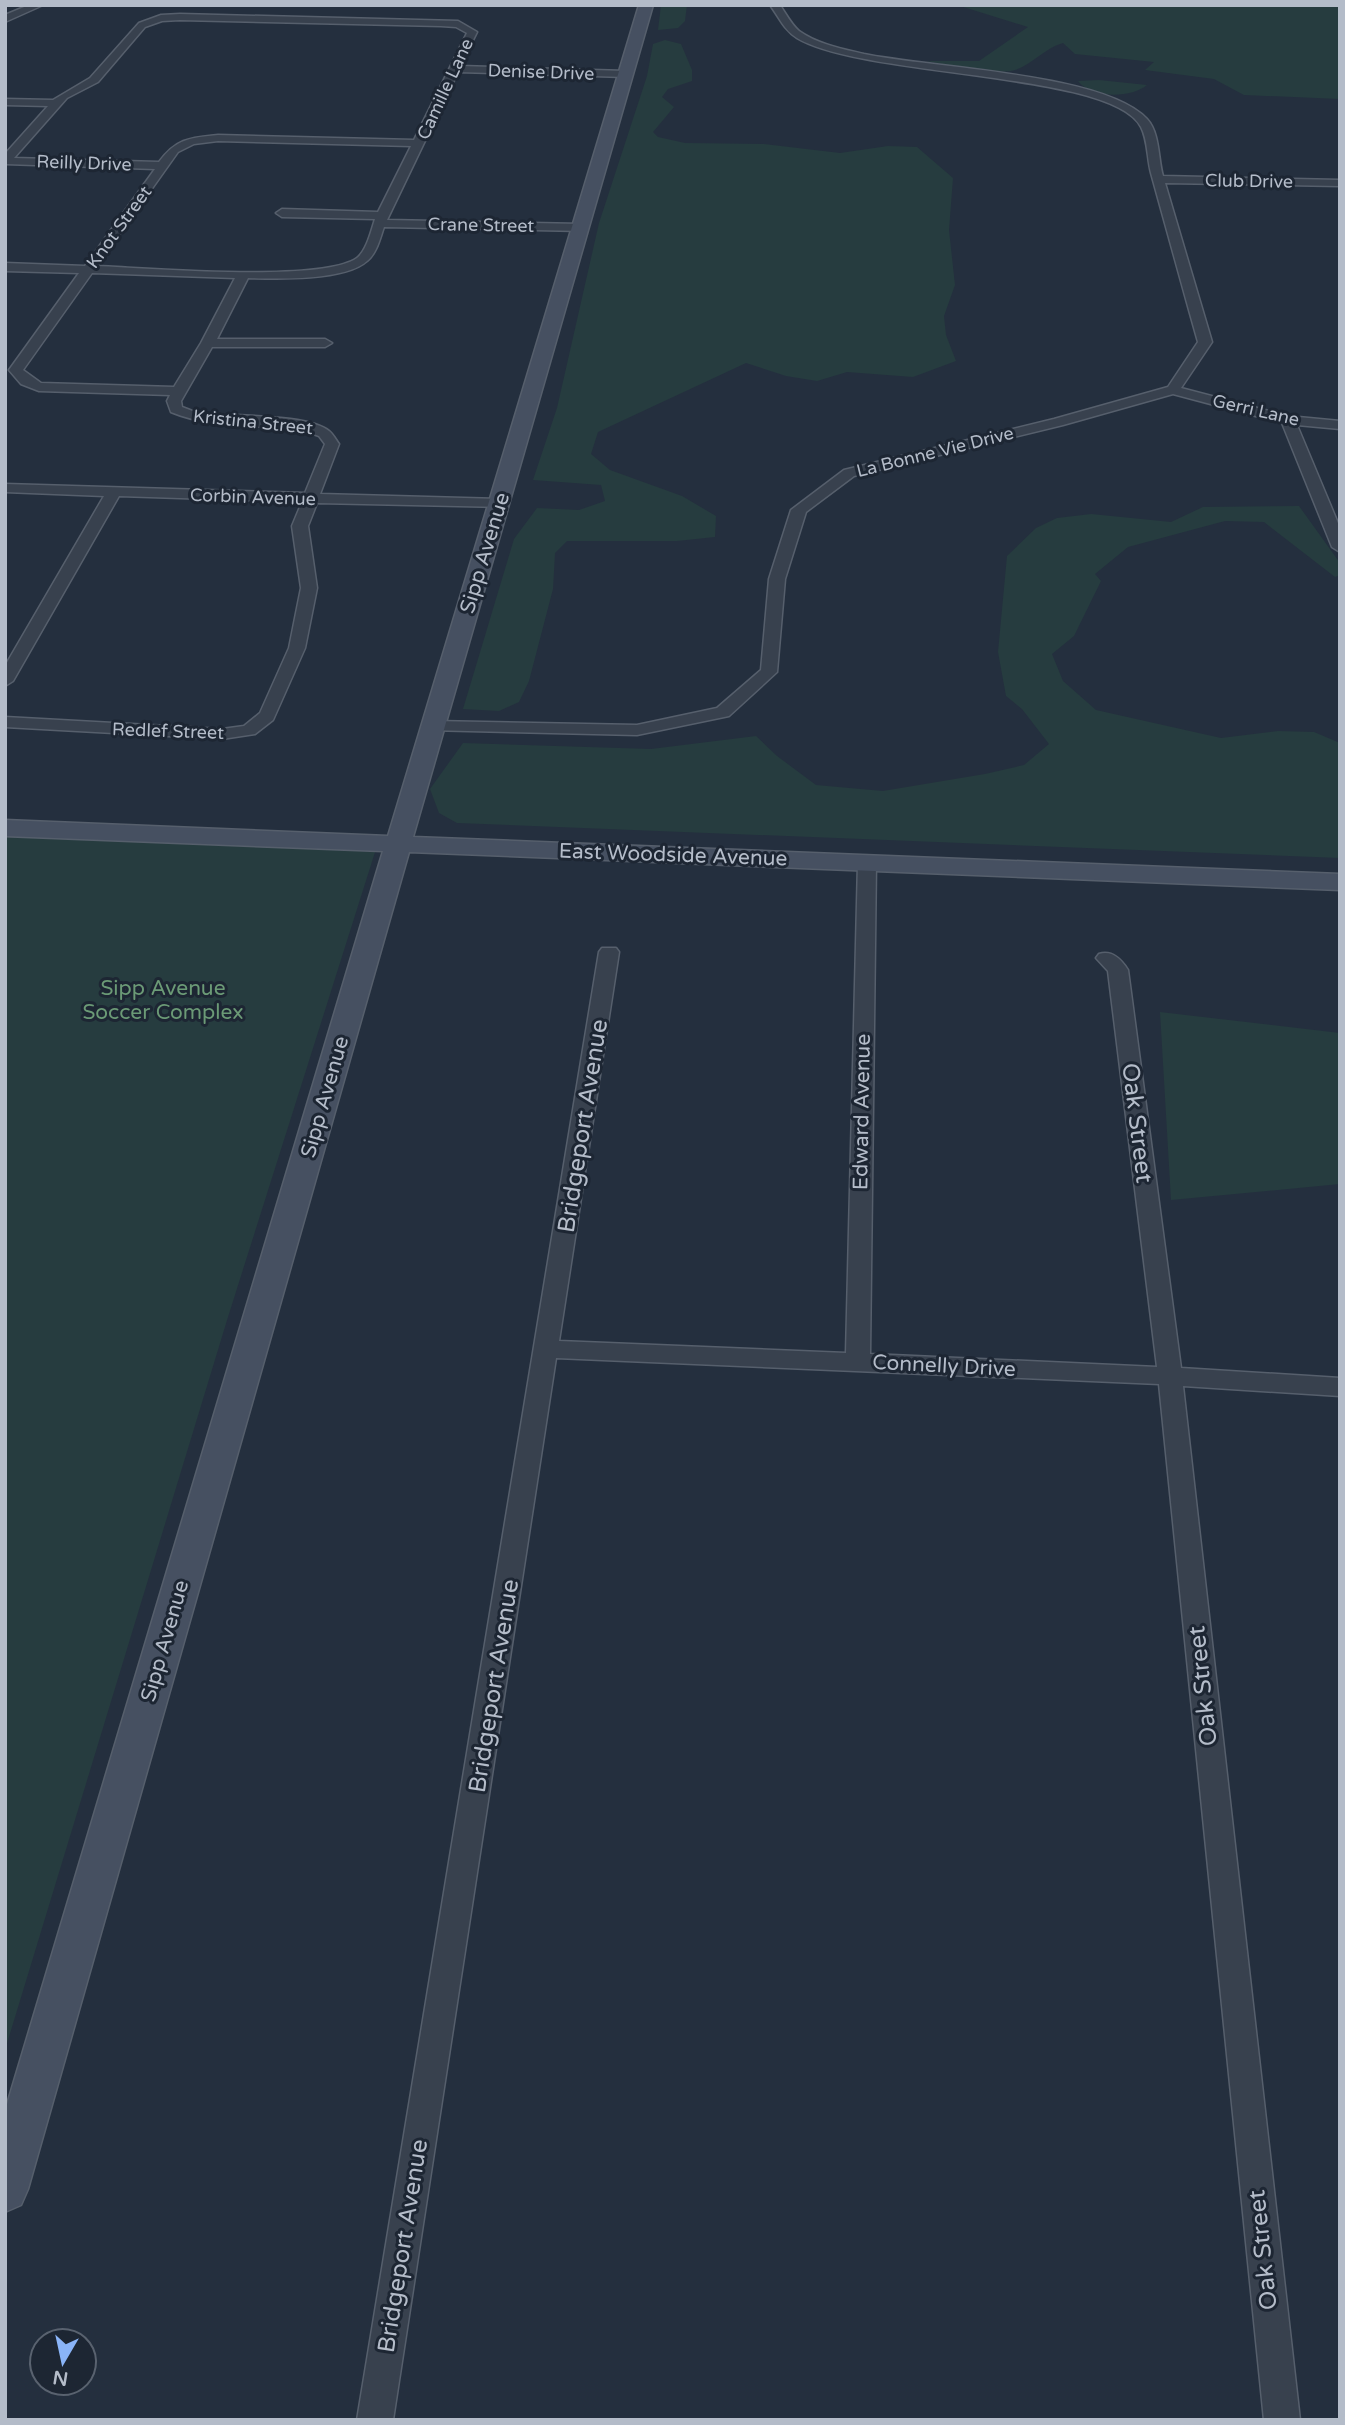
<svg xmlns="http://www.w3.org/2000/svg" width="1345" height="2425" viewBox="0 0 1345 2425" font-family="'Varela Round',sans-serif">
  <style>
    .green { fill: #263c3f }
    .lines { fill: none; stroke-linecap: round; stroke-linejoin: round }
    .street-casing { stroke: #565f6c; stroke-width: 3 }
    .secondary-casing { stroke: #565f6c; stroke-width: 3 }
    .street { fill: #38414e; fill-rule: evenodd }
    .secondary { fill: #465061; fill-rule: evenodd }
    .labels { text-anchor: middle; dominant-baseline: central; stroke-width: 6; stroke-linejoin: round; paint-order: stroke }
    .far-street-label { font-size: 18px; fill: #b4bcc9; stroke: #1d2633 }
    .street-label { font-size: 21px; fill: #b4bcc9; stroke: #1d2633 }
    .park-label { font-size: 21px; fill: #6b9a76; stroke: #1d2633 }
    .near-street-label { font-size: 24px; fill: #b4bcc9; stroke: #1d2633 }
  </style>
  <rect width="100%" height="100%" fill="#242f3e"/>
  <path class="green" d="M661,5H687L685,21L678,28L658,30Z
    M957,5H1340V99L1244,95L1214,79L1145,70L1154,62L1075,54L1063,43C1045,48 1033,64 1015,70C999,76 945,64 926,61H979L1028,27Z
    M665,40L681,44L692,70V81L668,89L662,97L674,107L653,132L658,137L685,143L764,144L840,153L888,146L917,147L953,178L949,230L955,285L944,316L946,335L956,361L913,377L847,372L817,381L786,376L746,363L598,432L591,454L610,470L682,496L716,516L715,537L677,541H567L555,553L553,589L529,681L519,702L499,711L463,709L514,539L537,508L579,510L605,501L601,485L533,480L557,408L599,223L647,76L653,44Z
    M1099,80L1147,85C1132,98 1091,99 1078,81Z
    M1299,506L1340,563V575L1335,577L1264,522L1225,521L1128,547L1095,574L1101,581L1074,636L1052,654L1063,681L1096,710L1221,738L1278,731L1314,732L1340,743V858L457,823L439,813L430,789L463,743L651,749L756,736L777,756L816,785L883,791L985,774L1024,765L1049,744L1022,709L1006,696L998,652L1007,556L1036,528L1057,518L1091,514L1171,522L1203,507Z
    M5,835L376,849L228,1317L5,2050Z
    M1160,1012L1340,1033V1184L1171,1200Z"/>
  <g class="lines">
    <defs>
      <path id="street" d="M29,5H43L5,22V15Z
        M770,5H780C786,14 791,24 799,31C817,44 843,49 864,54C930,68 1105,73 1147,119C1160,133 1158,159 1163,176L1340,180V186L1165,183L1212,342L1181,388L1288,416L1340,421V429L1297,425L1340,528V552L1332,547L1282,423L1173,394L1063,425L854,476L806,512L785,579L777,672L729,716L637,735L427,730L424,726L433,721L637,725L717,708L761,670L769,579L791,510L844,470L1054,419L1168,387L1198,342C1182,286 1167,230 1151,173C1147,159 1148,140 1141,127C1112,71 864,78 797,38C784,30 779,17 770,5Z
        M180,14L458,21L477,32L460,66L626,71L631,74L626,77L458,72L387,220L581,224L587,228L585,231L384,227C380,238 377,253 367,261C345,281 277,279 248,278L217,339H325L332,343L325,347H212L181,401L182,407L195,412C226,417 308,413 329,431C333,434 336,440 339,444L320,494L500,499L508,504L505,507L317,503L308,526L317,588L305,648L273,720L255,734L222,739L5,727V717L222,729L244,726L260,713L289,648L301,588L292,526L302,502L119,496L13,681L5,686V666L104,496L5,492V484L305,493L325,444L319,436L305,431C260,423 214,430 171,412L167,401L170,395L39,391L21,384L9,370L79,273L5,271V263L85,266L155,169L5,164V154L48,106L5,105V99L53,100L90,78L139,23L161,15ZM180,20L441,26L456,27L467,33L414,140L218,135C190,138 177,138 159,162L14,158L67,98L98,82L145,27L162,21ZM218,141L411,146L378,212L282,209L276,213L282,217L375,219C371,231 367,250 357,258C322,283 147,268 97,266L178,152L194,144ZM92,273L235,278L201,343L174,387L41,383L23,370Z
        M867,856L876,862L870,1354L1157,1367L1108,971L1096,958L1099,954C1112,950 1121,959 1128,970L1181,1368L1340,1378V1396L1183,1386L1300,2420H1264L1159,1384L556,1358L393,2420H357L599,952L602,948H616L619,952L559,1341L846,1353L858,862Z"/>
      <path id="secondary" d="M639,5H653L413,837L1340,874V890L409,852L28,2189L21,2205L5,2212V2111L383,851L5,836V820L388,836Z"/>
    </defs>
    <use href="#street" class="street-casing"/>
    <use href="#secondary" class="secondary-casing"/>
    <use href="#street" class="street"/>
    <use href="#secondary" class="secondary"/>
  </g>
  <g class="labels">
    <g class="far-street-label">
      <text transform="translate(541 72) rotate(2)">Denise Drive</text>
      <text transform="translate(445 89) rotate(-65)">Camille Lane</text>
      <text transform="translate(84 163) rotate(2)">Reilly Drive</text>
      <text transform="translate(1249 181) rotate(1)">Club Drive</text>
      <text transform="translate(481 225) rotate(1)">Crane Street</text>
      <text transform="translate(119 227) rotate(-54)">Knot Street</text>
      <text transform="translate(1256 410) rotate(13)">Gerri Lane</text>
      <text transform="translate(253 422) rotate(6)">Kristina Street</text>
      <text transform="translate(935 452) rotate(-14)">La Bonne Vie Drive</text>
      <text transform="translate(253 497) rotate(2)">Corbin Avenue</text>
      <text transform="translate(168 731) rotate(2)">Redlef Street</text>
    </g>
    <g class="street-label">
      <text transform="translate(485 553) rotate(-73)">Sipp Avenue</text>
      <text transform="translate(673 855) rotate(2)">East Woodside Avenue</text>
      <text transform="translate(325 1097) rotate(-74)">Sipp Avenue</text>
      <text transform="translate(862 1112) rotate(-89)">Edward Avenue</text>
      <text transform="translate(944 1366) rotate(3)">Connelly Drive</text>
      <text transform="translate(165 1641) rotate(-74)">Sipp Avenue</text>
    </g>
    <g class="park-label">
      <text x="163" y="988">Sipp Avenue<tspan x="163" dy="24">Soccer Complex</tspan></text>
    </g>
    <g class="near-street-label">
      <text transform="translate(1137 1123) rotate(83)">Oak Street</text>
      <text transform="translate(583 1126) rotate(-81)">Bridgeport Avenue</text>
      <text transform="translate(494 1686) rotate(-81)">Bridgeport Avenue</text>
      <text transform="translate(1203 1686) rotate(-96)">Oak Street</text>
      <text transform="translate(403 2246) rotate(-81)">Bridgeport Avenue</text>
      <text transform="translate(1263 2250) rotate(-96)">Oak Street</text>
    </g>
  </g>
  <rect width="1345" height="2425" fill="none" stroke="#b4bcc9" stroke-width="14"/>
  <g transform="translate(63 2362) rotate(189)"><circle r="33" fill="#1d2633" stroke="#59626f" stroke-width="2"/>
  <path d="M0-5L12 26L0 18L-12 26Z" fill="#8ab4f8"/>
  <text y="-10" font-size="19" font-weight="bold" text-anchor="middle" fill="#b4bcc9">N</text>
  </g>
</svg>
